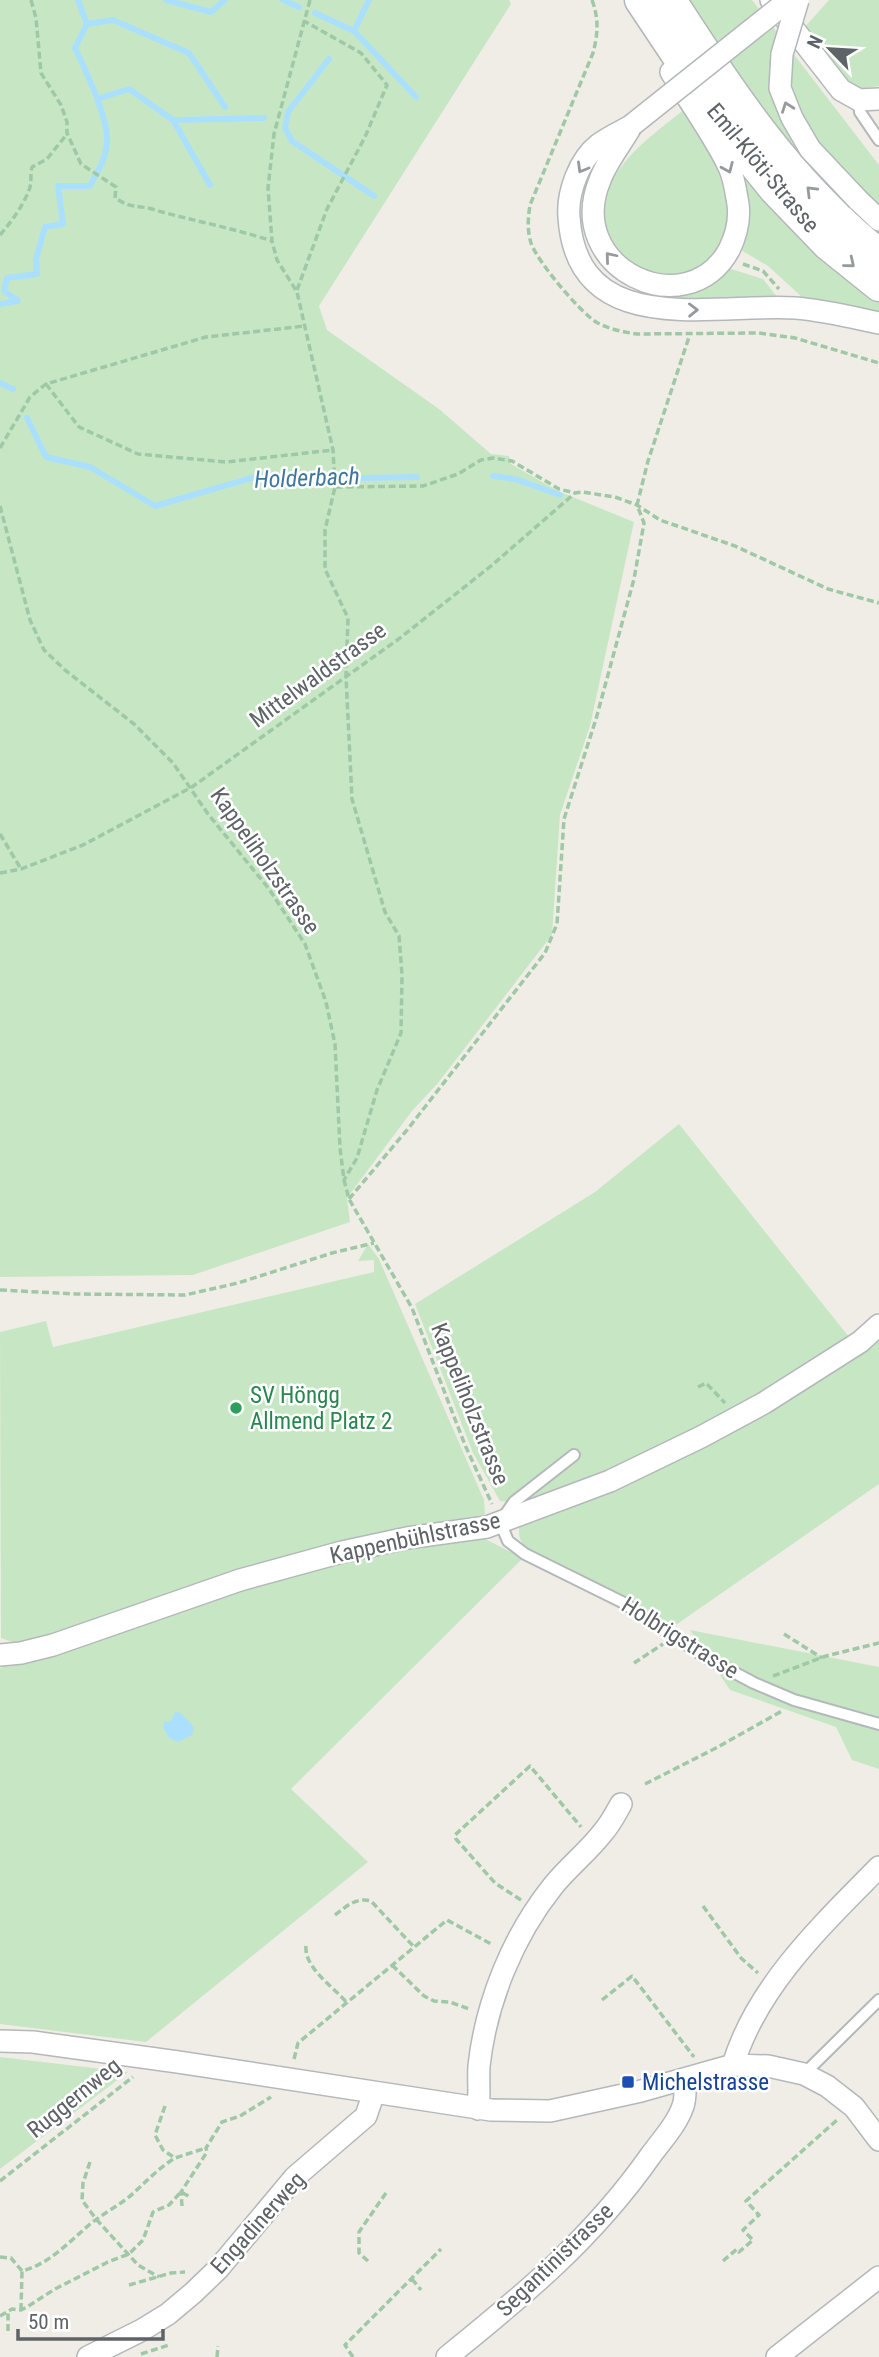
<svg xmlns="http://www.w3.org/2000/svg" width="879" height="2357" viewBox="0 0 879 2357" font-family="'Roboto Condensed',sans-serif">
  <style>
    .green { fill: #c7e7c4 }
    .water { fill: #aae0fd }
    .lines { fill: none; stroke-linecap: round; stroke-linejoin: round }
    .stream { stroke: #aae0fd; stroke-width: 6 }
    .lane-casing { stroke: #b4b8bb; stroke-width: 14 }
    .street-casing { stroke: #b4b8bb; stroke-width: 24 }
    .secondary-casing { stroke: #b3b7bb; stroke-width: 33 }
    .path { stroke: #9ec8a6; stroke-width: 3.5; stroke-dasharray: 7 3.5; stroke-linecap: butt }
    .lane { stroke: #fff; stroke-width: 10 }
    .street { stroke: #fff; stroke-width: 21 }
    .secondary { stroke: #fff; stroke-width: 30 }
    .street-bridge-casing { stroke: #b4b8bb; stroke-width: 24; stroke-linecap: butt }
    .street-bridge { stroke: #fff; stroke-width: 21 }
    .oneway { stroke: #969a9c }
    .leisure-dot { fill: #2e9e5b; stroke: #fff; stroke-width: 2.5 }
    .transit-dot { fill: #1a4fb4; stroke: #fff; stroke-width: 2.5 }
    .labels { text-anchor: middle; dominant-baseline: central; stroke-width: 5; stroke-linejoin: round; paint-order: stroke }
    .street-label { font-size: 23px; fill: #5e6367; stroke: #fff }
    .leisure-label { font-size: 23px; fill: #27864d; stroke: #fff; text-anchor: start }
    .transit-label { font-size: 23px; fill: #164399; stroke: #fff; text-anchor: start }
    .water-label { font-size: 24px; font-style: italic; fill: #3f769f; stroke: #fff }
  </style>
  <rect width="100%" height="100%" fill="#f0ede7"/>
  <path class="green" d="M0,0H509L511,4L319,306L327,330L439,409L491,454L509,456L511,464L558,491L634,522L590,726L560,815L552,935L438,1083L412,1111L347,1198L350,1222L193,1275L0,1277Z
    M684,0H752L879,165V242L787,150Z
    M829,0H879V86L860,89L848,84L804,28Z
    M686,108C701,134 719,159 727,189C735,223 715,277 674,277C664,277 645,274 637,270C632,268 626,260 622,255C618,250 611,245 608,239C600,225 603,202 609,188C624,153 658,131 686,108Z
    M742,168C785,215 825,269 879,303V313L802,297L768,266L741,250C755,221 749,197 742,168Z
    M728,268L763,279L778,298L670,302L642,295L643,292L661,295L700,289Z
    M679,1124L853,1342L741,1408L620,1470L534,1504L500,1501L473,1453L415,1304L595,1192Z
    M368,1244L379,1259L484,1500L485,1514L474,1521L20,1645L1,1638L0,1332L46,1321L53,1347L374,1272V1260L358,1261Z
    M879,1333V1484L670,1629L605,1586L524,1547C518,1536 517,1530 522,1519Z
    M477,1535L523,1558L291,1789L368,1862L146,2042L0,2024V1668L37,1653L297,1567Z
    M690,1630L879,1667V1769L852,1760L836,1727L730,1690Z
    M0,2057L128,2072L0,2169Z"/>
  <path class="water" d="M175,1712L181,1713L194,1727L192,1735L178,1742L169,1738L163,1727L164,1721L170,1722Z"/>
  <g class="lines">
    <path class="stream" d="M166,0L211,12L225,0
      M283,0L299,7
      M315,13L354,31L416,97
      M87,24L113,20L189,53L225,107
      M354,31L369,0
      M329,59L288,112L285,128L292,141L374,196
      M97,99L129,89L173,120L264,118
      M173,120L210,185
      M0,304L18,301L4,291L7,278L37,274L36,259L45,227L63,224L58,186H90C98,171 107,157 107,140C107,114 86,72 75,48L87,24L78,0
      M0,383L13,389
      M27,418L46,457L90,467L155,506L262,475L312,479L417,477
      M493,476L515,479L560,495"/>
    <defs>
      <path id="lane" d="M859,100L860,112L879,140
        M574,1455L514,1502L500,1522L508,1541L525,1554L622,1602L705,1657L754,1683L794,1700L879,1724
        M804,2074L879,2000"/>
      <path id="street" d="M771,0L841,90L859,100L879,99
        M632,125C622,143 607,161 600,180C563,269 687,326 729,250C736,236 740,219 738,204C736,192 734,177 729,167C715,137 689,101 671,72
        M631,126C620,132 607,138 598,145C579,160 567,193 569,217C577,341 713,303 795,308C823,310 851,317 879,323
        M858,200L879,220
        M0,1655L21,1653L53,1645L240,1580L342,1552L407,1538L487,1527L610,1481L701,1437L764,1403L860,1342L879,1325
        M0,2041L33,2042L178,2062L491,2110L550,2111L641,2091L733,2065L768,2066L804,2074L827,2086L854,2107L879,2140
        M733,2065C757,1986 822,1925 879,1867
        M478,2109C480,2094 478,2080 479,2066C486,2002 513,1936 553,1886C569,1866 589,1851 604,1831C611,1823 616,1813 621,1804
        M88,2357L142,2330L168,2314L193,2293L218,2269L295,2177L366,2116L374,2092
        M447,2357C525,2294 592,2239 651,2155C662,2140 677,2124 683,2106C686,2098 685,2088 685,2079
        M777,2357L879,2277"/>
      <path id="secondary" d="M640,0L728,132L774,189L828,245L879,286
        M671,0C732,95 790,182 879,254"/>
    </defs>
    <use href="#lane" class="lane-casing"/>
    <use href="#street" class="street-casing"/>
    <use href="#secondary" class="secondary-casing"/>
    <path class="path" d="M31,0L36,18L41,73L61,105L67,122V133L81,164L116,187L115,198C134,210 137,204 155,210C194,221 233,228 272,241
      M310,0L274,134L268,188L272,241L277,260L297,292L333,450L335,487L325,530V569L348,618L346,677L352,799L385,912L399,936L402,975L401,1033L377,1090L357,1158L344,1180
      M592,0C599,19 598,34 593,53L530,205C528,218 527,230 531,243C537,261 579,311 596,322C608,329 623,332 637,334L759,333L795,338L879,363
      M0,235C11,222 23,206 29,190C32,184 30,175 32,167L47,159L67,134
      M743,264L763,271L779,289
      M297,290L327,209L365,137L387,85L361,53L304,21
      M46,384L79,427L138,454L226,462L333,450
      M0,448L30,397L46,384L206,337L305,326
      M336,487L423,486L458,474L481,460L493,458L512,461L559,489L575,493
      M0,506L30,620L44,650L65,670L134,724L173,763L208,814L269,889L305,944L326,1002L335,1044L340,1148L344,1180L349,1199L412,1308L465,1445L492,1504
      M0,834L21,869
      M0,873L21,869L83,845L192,787L400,638L491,566L575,493L582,492L615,497L637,505L660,520L735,546L828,589L879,603
      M349,1199L407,1130L545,953L557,924L564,819L596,719L634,579L644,523L637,505L648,461L690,334
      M0,1290L76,1294L185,1295L238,1283L332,1253L374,1243
      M698,1387L706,1383L725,1403
      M784,1634L822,1658
      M634,1663L663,1644
      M773,1676L826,1656L879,1643
      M645,1784L716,1748L782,1711
      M521,1900L495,1883L456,1839L455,1835L530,1766L581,1827
      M703,1906L741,1958L758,1973
      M335,1915C347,1906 356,1897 371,1901L414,1947
      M306,1946C304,1968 334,1987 347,2003
      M392,1965L424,1996L434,2001L450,2002L469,2009
      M602,2000L632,1976L694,2057
      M294,2059L298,2043L447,1920L493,1945
      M165,2106L155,2135L163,2150L175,2158L206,2148
      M90,2162L83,2183L82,2200L96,2219L138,2265L159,2277
      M0,2181L133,2077
      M182,2206L181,2192L207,2152L206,2148L222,2122L240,2116L271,2097
      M0,2257L11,2258L22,2271C49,2264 68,2243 89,2225C101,2215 116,2207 129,2197C144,2184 157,2169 175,2158
      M368,2261L359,2253V2232L388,2190
      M723,2261L737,2249L739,2252L753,2240L743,2230L759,2215L746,2201L837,2120
      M412,2279L421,2290
      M129,2285L171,2273L185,2272
      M21,2310L22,2271
      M0,2316L12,2309L21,2310L27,2307L55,2289L108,2262L129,2254L143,2240L153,2212L169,2205L181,2192L190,2197
      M8,2331V2313
      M141,2354L169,2345
      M217,2357L218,2346
      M353,2357L345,2345L441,2249"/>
    <use href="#lane" class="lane"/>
    <use href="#street" class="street"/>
    <use href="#secondary" class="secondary"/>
    <defs>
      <path id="street-bridge" d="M798,0L782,54L780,88L792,118L810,149L858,200
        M632,125L789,0"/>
    </defs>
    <use href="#street-bridge" class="street-bridge-casing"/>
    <use href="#street-bridge" class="street-bridge"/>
  </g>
  <defs><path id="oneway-chevron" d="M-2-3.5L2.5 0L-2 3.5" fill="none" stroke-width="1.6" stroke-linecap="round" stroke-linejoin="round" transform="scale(1.75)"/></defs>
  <g class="oneway">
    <use href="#oneway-chevron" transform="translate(787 107) rotate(-110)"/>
    <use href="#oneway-chevron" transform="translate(582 168) rotate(120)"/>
    <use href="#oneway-chevron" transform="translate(728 168) rotate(67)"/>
    <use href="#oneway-chevron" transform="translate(811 191) rotate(-135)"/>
    <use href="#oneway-chevron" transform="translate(610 257) rotate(-130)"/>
    <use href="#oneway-chevron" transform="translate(850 263) rotate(39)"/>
    <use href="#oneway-chevron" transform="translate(693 310) rotate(-1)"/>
  </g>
  <circle class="leisure-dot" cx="236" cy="1408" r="7"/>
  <rect class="transit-dot" x="621" y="2075" width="14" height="14" rx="3.5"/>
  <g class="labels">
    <g class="street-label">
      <text transform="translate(763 168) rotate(50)">Emil-Klöti-Strasse</text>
      <text transform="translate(318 675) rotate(-36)">Mittelwaldstrasse</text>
      <text transform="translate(265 861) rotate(55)">Kappeliholzstrasse</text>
      <text transform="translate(470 1404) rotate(68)">Kappeliholzstrasse</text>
      <text transform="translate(415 1538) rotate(-12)">Kappenbühlstrasse</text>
      <text transform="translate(680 1638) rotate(32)">Holbrigstrasse</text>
      <text transform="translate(74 2098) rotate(-39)">Ruggernweg</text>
      <text transform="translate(258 2223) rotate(-48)">Engadinerweg</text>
      <text transform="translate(555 2260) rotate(-44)">Segantinistrasse</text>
    </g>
    <g class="leisure-label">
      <text x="250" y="1395">SV Höngg<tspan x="250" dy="26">Allmend Platz 2</tspan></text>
    </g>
    <g class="transit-label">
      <text x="642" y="2082">Michelstrasse</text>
    </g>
    <g class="water-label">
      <text transform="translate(307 478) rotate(-2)">Holderbach</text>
    </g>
  </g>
  <g transform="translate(830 49) rotate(295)" stroke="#ffffff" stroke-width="5" paint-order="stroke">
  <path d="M0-5L12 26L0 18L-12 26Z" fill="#5e6367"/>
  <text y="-10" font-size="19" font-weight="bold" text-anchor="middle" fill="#5e6367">N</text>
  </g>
  <path d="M18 2329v10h145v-10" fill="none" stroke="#5e6367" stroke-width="3.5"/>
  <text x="28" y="2329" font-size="21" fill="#5e6367" stroke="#ffffff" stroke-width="5" paint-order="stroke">50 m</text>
</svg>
